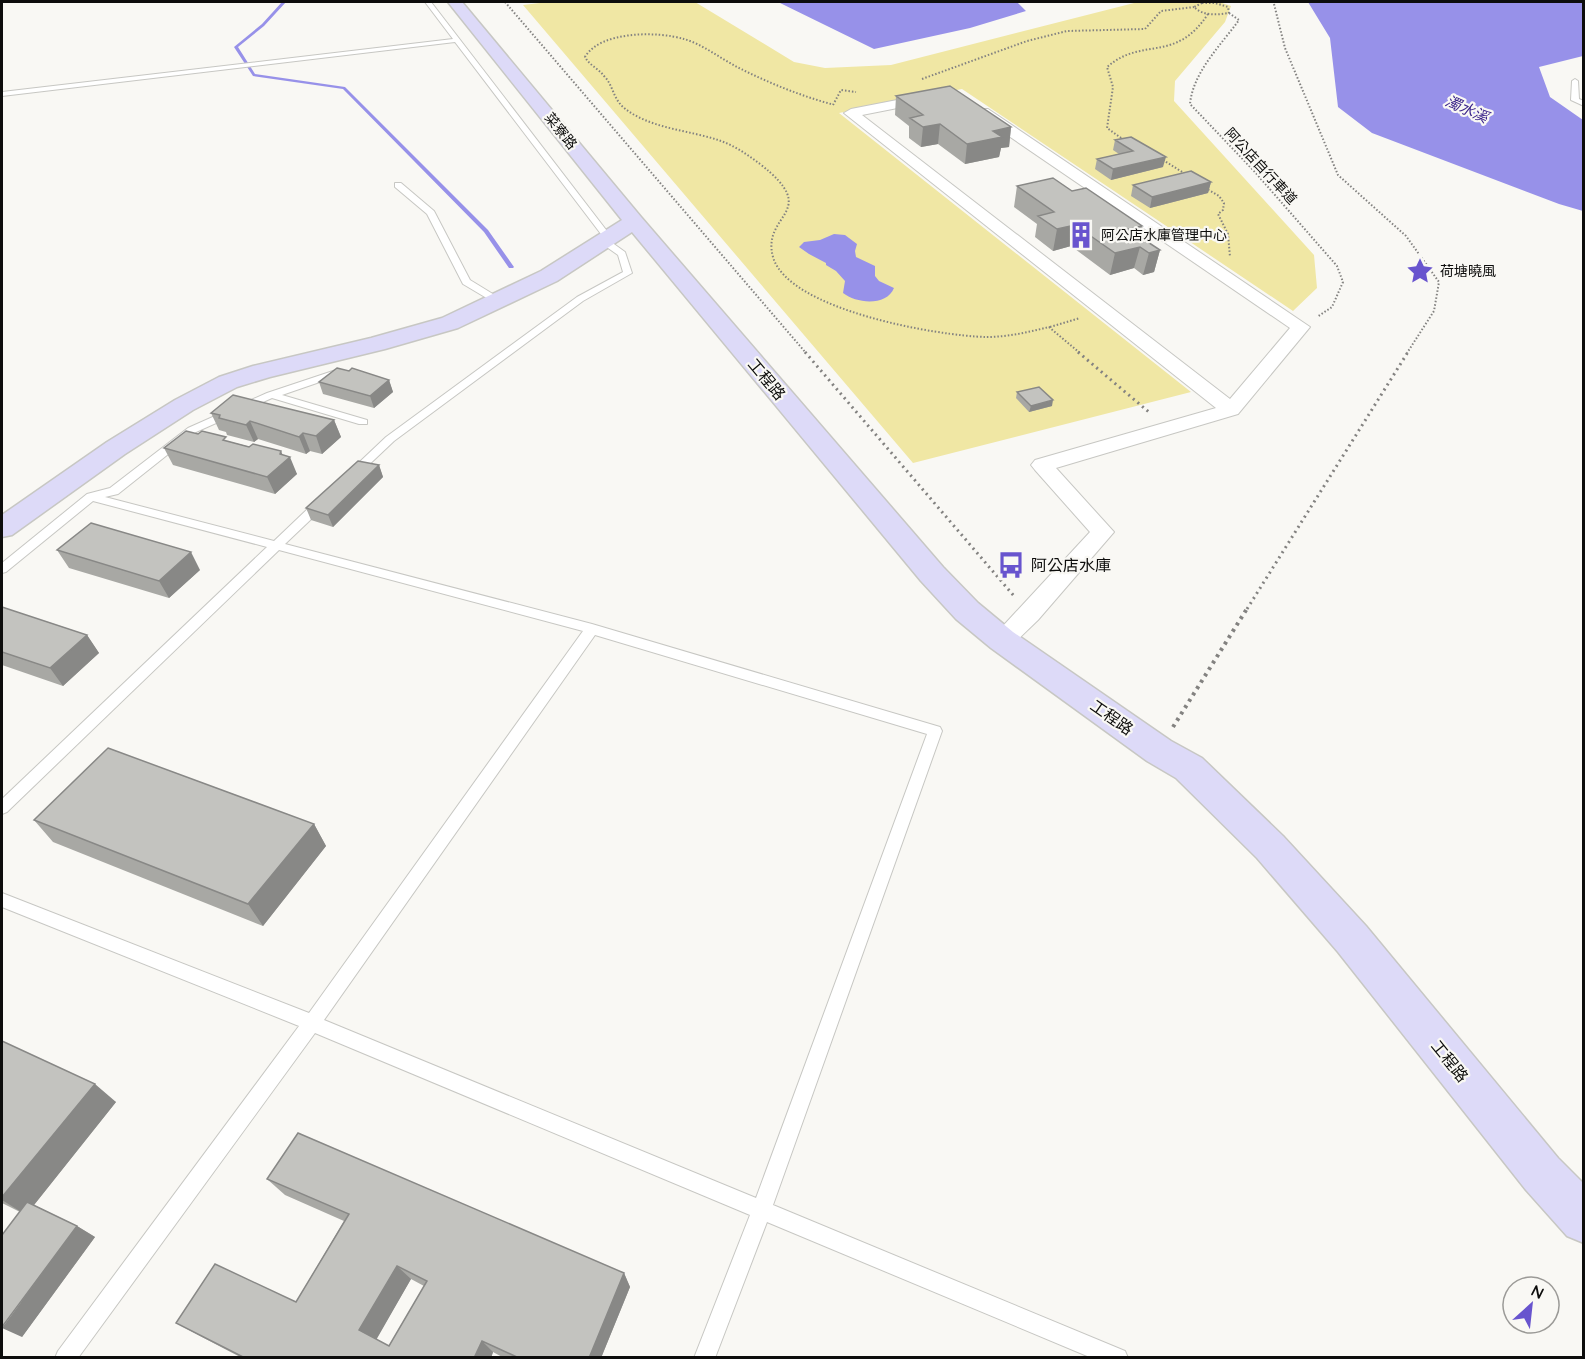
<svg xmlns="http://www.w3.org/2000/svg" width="1585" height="1359" viewBox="0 0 1585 1359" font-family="Quicksand,'Noto Sans TC',sans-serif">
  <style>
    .green { fill: #f0e7a4 }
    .water { fill: #9791e9 }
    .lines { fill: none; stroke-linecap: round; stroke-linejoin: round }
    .stream { fill: #9791e9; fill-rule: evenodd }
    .lane-casing { stroke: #c7c7c3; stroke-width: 2 }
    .street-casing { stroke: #c7c7c3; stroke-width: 2 }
    .secondary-casing { stroke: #c7c7c3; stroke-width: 3 }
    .path-far2 { stroke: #838280; stroke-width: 2; stroke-dasharray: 1.5 2; stroke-linecap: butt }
    .path-far1 { stroke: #838280; stroke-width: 3; stroke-dasharray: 2 4; stroke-linecap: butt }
    .path { stroke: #838280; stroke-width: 4; stroke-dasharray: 3 4.5; stroke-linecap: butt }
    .lane { fill: #fff; fill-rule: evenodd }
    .street { fill: #fff; fill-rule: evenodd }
    .secondary { fill: #dddaf8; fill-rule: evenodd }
    .wall { fill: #a8a8a4; fill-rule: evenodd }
    .shaded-wall { fill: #888886 }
    .building { fill: #c3c3bf; stroke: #888886; stroke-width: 1.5; fill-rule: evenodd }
    .labels { text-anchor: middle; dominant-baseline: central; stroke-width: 4.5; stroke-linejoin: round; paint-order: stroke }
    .far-street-label { font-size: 14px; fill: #0d0d0c; stroke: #f9f8f4 }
    .far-poi-label { font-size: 14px; fill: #0d0d0c; stroke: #f9f8f4; text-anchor: start }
    .far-water-label { font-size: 15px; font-style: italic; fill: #3c258a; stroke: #f9f8f4 }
    .street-label { font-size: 16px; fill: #0d0d0c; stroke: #f9f8f4 }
    .poi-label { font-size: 16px; fill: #0d0d0c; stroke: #f9f8f4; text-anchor: start }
  </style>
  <rect width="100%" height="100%" fill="#f9f8f4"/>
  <path class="green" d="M548,2H695L794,62L825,68L891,65L1138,2H1219L1231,6L1225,22L1175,81L1174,101L1314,255L1317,288L1293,311L962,89L839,113L1191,392L913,463L523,5Z"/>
  <path class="water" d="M778,2H1017L1026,11L970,28L874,49Z
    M1308,2H1583V56L1539,67L1550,97L1583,120V211L1559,204L1372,133L1338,107L1330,38Z
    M834,234L845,235L857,244L855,251L856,257L875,266V276L879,281L894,288C887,306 857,304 843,293L845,281L836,271L826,265V263L809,254L799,247L804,242L820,240Z"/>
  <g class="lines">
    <path class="stream" d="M282,2H286L264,26L238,47L255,74L345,87L488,230L514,267L513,268H509L484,232L343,89L253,76L234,47L262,24Z"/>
    <defs>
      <path id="lane" d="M425,2H431L610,235L611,237L607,239L625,252L632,273L583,301L394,441L357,476H349V472L386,437L577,297L623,272L618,255L601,243L600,241L604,238L455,42L2,96V92L453,39Z
        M1575,79L1578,81L1579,99L1584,101V106L1571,100L1572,81Z
        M395,183H401L434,211L470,280L501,299V303H495L463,284L427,214L395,187Z
        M336,370L341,373L340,375L282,395L367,420V424H359L272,398L196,432L118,494L105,497L274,541L317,500H325L327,503L325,506L285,544L592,624L940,727L942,731L773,1205L1125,1351L1128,1358H1092L767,1222L715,1358H694L750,1215L315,1033L78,1358H55L58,1351L299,1026L2,907V893L309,1013L583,631L279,550L7,812L2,814V799L267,547L93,501L6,572L2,573V563L87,494L110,488L188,428L267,393ZM595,635L927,734L756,1198L324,1020Z"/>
      <path id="street" d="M928,94L933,95L935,98L933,101L862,115L1230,399L1290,328L978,115L976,112L978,109H988L1310,327L1238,414L1056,468L1114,532L1038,620L1011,646L1002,649L993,646L990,640L1090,532L1035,470L1031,465L1035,460L1216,408L844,113L851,109Z"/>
      <path id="secondary" d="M448,2H462L641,217L943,567L978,603L1013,632L1171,741L1202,758L1283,836L1366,926L1558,1158L1584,1184V1243L1567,1236L1526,1190L1338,952L1257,858L1176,778L1147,761L991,648L956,619L921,581L632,232L557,281L458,328L385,349L270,377L237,387L193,410L125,454L12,535L2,537V515L107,442L175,400L219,377L253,366L371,338L442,318L541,271L622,220Z"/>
    </defs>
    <use href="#lane" class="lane-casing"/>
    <use href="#street" class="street-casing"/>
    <use href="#secondary" class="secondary-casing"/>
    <path class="path-far2" d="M505,2L806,353
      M1202,3H1215L1228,7L1229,13C1216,15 1203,16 1194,7Z
      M1274,4L1285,48L1338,175L1406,236L1439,282L1434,311L1407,353
      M1229,13L1239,20C1221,45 1193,72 1190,104L1254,171L1337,266L1343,282L1332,307L1317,317
      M922,79L1027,41L1067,31L1145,29L1161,11L1194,7
      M831,104C798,95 767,82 737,67C720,58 702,44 684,39C657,31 600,31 585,57C590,66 598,68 604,76C613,85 613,98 623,107C649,129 690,130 721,141C735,146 748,155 760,164C823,213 761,213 773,257C788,310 938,336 986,337C1008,337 1029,332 1049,327L1080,353
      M833,105L841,90L856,92
      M1124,140L1107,128L1113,87L1107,67C1143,36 1175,64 1208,14
      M1163,160L1187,175
      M1205,188L1219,196L1224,203L1223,210L1218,214L1228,234L1230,257
      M1050,327L1080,318"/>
    <path class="path-far1" d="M805,352L1014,596
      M1078,352L1150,413
      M1247,609L1408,352"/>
    <path class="path" d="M1173,727L1248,607"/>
    <use href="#lane" class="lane"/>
    <use href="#street" class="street"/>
    <use href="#secondary" class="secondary"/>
  </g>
  <path class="wall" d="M896,96L1011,127L1009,147L1001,148L999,157L965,164L938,144L921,147L909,138V126L895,115Z
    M1115,140L1163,167L1111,180L1095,169L1097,159L1119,154L1113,150Z
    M1211,182L1208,193L1150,208L1131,196L1133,185Z
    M1017,186L1140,237L1160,250L1154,272L1143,275L1134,268L1110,275L1071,246L1053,251L1035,237L1037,224L1014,207Z
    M389,380L393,392L374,408L323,394L319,382Z
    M1017,392L1052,406L1029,412L1016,398Z
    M211,413L334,420L341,437L322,454L310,451L306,454L258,439L254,442L227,435L226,432L219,430Z
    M227,441L283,455L297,474L275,494L173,465L164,448Z
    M379,465L383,477L333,527L311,520L306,508Z
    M57,550L200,570L169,598L69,568Z
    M2,607L87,635L99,653L63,686L2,665Z
    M34,820L314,824L326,846L263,926L53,842Z
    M2,1041L116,1102L34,1205L77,1226L95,1237L22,1337L20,1212L2,1203Z
    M267,1179L624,1273L630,1287L601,1358H504L493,1352L491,1358H242L198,1335L176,1323L296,1302L344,1221L285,1195ZM411,1279L424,1286L389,1346L376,1339Z"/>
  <path class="shaded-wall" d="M940,124L938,144L921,147L923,127Z
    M1011,127L1009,147L1001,148L999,157L965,164L967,144L993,131Z
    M1166,157L1163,167L1111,180L1113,169Z
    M1211,182L1208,193L1150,208L1152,197Z
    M1075,225L1071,246L1053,251L1057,229Z
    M1142,226L1137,247L1128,229Z
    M1140,247L1134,268L1110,275L1115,253Z
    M1160,250L1154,272L1143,275L1149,253Z
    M389,380L393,392L374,408L370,396Z
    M1053,400L1052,406L1029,412L1031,406Z
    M334,420L341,437L322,454L316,436Z
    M250,421L258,439L254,442L246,425Z
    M303,433L310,451L306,454L299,437Z
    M281,451L285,461L290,457L297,474L275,494L267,477Z
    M379,465L383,477L333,527L328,515Z
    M191,552L200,570L169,598L159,581Z
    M87,635L99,653L63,686L50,668Z
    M314,824L326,846L263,926L248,904Z
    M95,1084L116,1102L26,1215L2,1200V1197Z
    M77,1226L95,1237L22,1337L2,1328Z
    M397,1266L411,1279L375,1342L359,1330Z
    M624,1273L630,1287L601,1358H589Z
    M482,1341L493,1352L491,1358H474Z"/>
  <path class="building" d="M950,86L1011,127L993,131L1002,137L967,144L940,124L923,127L910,118L923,115L896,96Z
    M1131,137L1166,157L1113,169L1097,159L1133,151L1115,140Z
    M1191,171L1211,182L1152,197L1133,185Z
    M1053,178L1072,191L1086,188L1142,226L1128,229L1160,250L1149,253L1140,247L1115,253L1075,225L1057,229L1038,216L1054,212L1017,186Z
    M337,368L349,371L352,368L389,380L370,396L319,382Z
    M1039,387L1053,400L1031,406L1017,392Z
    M233,395L334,420L316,436L303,433L299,437L250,421L246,425L219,418L220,415L211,413Z
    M186,431L198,434L202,431L226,437L223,440L249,447L253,444L281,451L280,454L290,457L267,477L164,448Z
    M358,461L379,465L328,515L306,508Z
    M91,523L191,552L159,581L57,550Z
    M2,607L87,635L50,668L2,652Z
    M108,748L314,824L248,904L34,820Z
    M2,1041L95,1084L2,1197Z
    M298,1133L624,1273L589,1358H519L482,1341L474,1358H245L176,1323L215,1264L296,1302L349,1214L267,1179ZM397,1266L427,1281L389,1346L359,1330Z
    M27,1202L77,1226L2,1327V1235Z"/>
  <defs>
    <symbol id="building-bare" viewBox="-9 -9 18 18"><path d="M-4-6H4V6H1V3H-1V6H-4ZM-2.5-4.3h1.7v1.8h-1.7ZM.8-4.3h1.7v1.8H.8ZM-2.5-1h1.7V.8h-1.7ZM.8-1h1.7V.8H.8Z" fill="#6854ce" stroke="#f9f8f4" stroke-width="2.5" paint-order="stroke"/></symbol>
    <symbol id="sight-bare" viewBox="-9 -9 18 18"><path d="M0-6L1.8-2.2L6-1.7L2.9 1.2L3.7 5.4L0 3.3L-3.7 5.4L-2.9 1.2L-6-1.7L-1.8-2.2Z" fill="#6854ce" stroke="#f9f8f4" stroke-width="2.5" paint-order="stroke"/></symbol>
    <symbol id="bus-bare" viewBox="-9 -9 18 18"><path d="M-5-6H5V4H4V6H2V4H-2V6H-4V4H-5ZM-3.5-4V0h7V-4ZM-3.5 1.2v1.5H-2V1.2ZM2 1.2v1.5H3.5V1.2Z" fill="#6854ce" stroke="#f9f8f4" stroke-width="2.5" paint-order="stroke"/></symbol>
  </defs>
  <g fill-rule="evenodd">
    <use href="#building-bare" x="1062" y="216" width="38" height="38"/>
    <use href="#sight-bare" x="1401" y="252" width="38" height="38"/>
    <use href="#bus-bare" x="992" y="546" width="38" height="38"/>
  </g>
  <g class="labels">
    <g class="far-street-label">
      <text transform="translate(561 131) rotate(51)">菜寮路</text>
      <text transform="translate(1261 166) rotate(47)">阿公店自行車道</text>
    </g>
    <g class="far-poi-label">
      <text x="1101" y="235">阿公店水庫管理中心</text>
      <text x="1440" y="271">荷塘曉風</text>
    </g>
    <g class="far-water-label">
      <text transform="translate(1467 109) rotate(24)">濁水溪</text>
    </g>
    <g class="street-label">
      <text transform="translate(767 379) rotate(50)">工程路</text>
      <text transform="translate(1112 717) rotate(35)">工程路</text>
      <text transform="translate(1450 1061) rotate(51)">工程路</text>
    </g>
    <g class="poi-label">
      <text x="1031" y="565">阿公店水庫</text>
    </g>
  </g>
  <rect width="1585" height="1359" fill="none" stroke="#0d0d0c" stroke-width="6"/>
  <g transform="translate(1531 1305) rotate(27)"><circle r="28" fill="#f9f8f4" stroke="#9b9a97" stroke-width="1.5"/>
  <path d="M0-4.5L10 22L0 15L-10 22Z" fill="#6854ce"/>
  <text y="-9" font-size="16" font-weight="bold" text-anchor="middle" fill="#0d0d0c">N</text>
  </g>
</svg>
